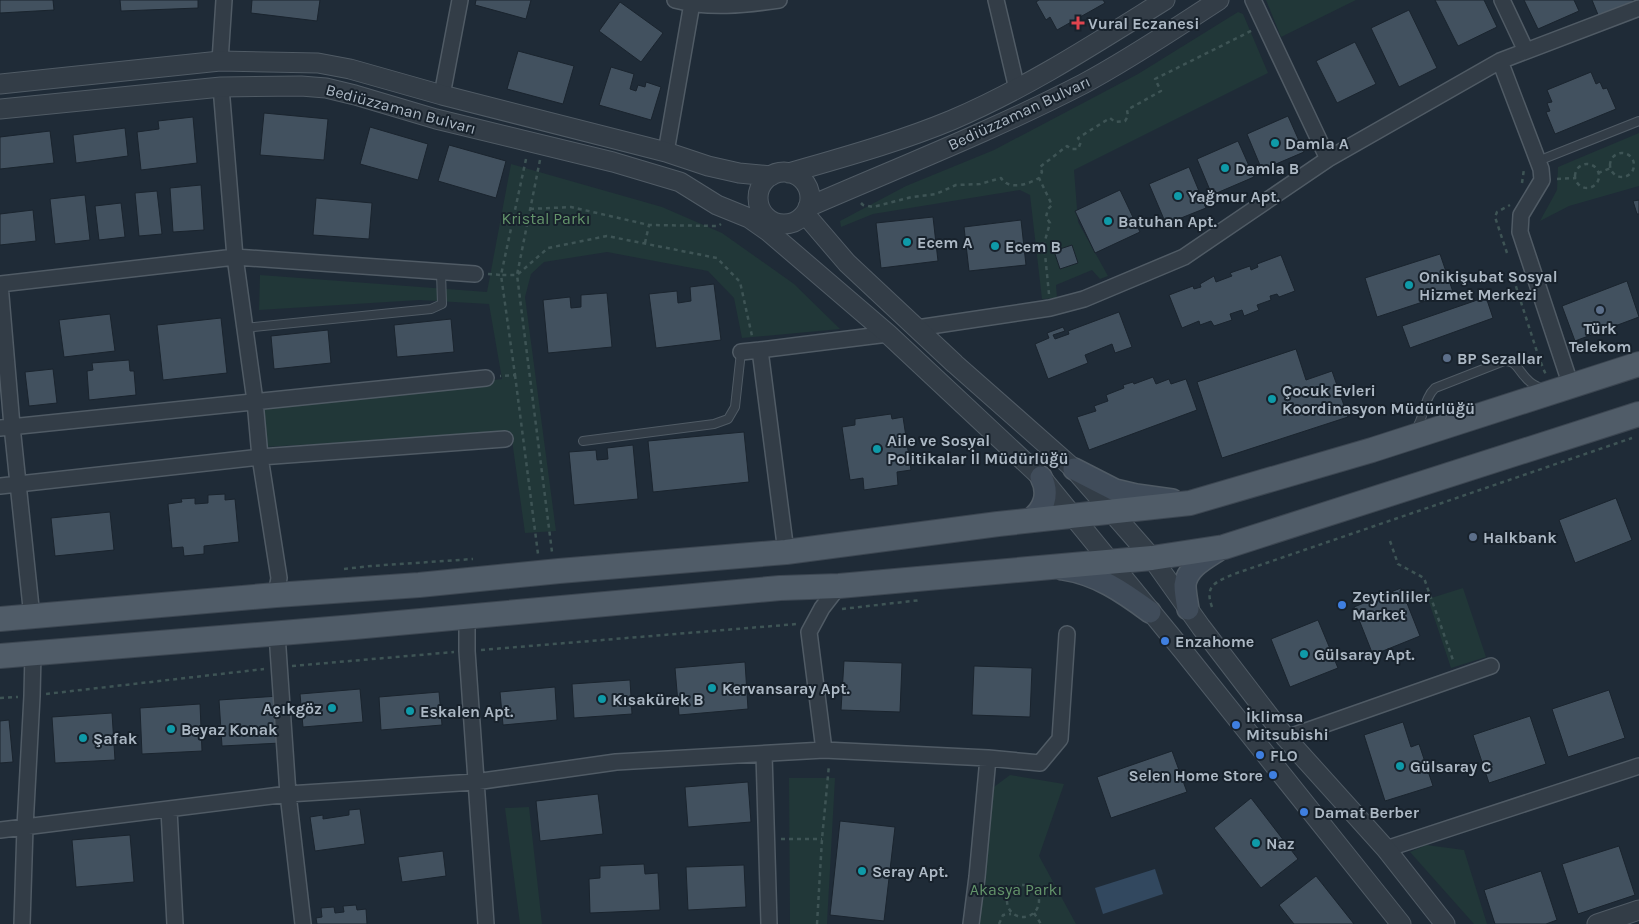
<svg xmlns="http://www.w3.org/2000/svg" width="1639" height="924" viewBox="0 0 1639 924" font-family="Karla,sans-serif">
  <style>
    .green { fill: #213738 }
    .water { fill: #32485f }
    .building { fill: #42515f; stroke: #1a242e }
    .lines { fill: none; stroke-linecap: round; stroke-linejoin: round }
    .service-casing { stroke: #505b65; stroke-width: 10 }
    .minor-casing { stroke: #505b65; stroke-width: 18 }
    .tertiary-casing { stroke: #505b65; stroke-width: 21 }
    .secondary-casing { stroke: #505b65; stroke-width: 24 }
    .primary-casing { stroke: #3c4651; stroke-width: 26 }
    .path { stroke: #3e5455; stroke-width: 2.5; stroke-dasharray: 4 4; stroke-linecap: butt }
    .service { stroke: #333d47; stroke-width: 8 }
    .minor { stroke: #333d47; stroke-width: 15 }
    .tertiary { stroke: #333d47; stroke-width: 19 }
    .secondary { stroke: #404c5a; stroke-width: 21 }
    .primary { stroke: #505c68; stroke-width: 24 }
    .health-dot { fill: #e0444e; stroke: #18222c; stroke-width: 2 }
    .culture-dot { fill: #0f9aa8; stroke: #18222c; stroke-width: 2 }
    .service-dot { fill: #5c6f8a; stroke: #18222c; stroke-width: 2 }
    .shop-dot { fill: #3f7fe0; stroke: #18222c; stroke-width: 2 }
    .labels { text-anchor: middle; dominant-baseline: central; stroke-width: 4; stroke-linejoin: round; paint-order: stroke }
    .poi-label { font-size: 16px; font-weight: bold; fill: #acb8c4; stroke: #18222c; text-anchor: start }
    .street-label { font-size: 16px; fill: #acb8c4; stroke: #18222c }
    .park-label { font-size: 16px; fill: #64956b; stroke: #18222c }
  </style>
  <rect width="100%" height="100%" fill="#1f2b37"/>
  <path class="green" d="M1266,0H1356L1281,37Z
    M1238,12L1243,14L1268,73L1074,170L1078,222L1108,276L1100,279L1092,270L1056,285L1057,298L1042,299L1030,195L1020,190L873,214L841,227L840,221L906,186L994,150L1138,74Z
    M1639,133V186L1569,206L1540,221L1557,190L1558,167Z
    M511,164L662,207L722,233L794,284L840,329L742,338L734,298L708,271L607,252L544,262L531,274L525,297L556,531L525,533L511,433L264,447L261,409L502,379L489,304L419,300L259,310L260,275L487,292Z
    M1463,588L1486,657L1451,668L1428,599Z
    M1010,775L1064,784L1039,856L1076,924H975L994,787Z
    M789,778H835L827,924H790Z
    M529,807L542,924H520L505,808Z
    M1426,845L1464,850L1487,924H1474L1410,852Z"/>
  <path class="water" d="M1155,869L1163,894L1103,914L1095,888Z"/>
  <path class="building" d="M0,0H53L54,10L0,13Z
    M120,0H198V8L121,11Z
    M252,0H320L317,21L251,13Z
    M476,0H531L526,19L475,5Z
    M1039,0H1103L1105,3L1057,30L1050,17L1046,20L1036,2Z
    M1435,0H1484L1497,27L1458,46Z
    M1524,0H1574L1579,11L1538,29Z
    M1592,0H1633L1638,12L1603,27Z
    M620,2L663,33L641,62L599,31Z
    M1409,10L1437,68L1399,87L1371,28Z
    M1355,42L1376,84L1337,103L1316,61Z
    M518,51L574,66L563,104L507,89Z
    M611,67L634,74L630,89L636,91L638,85L645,87L646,82L661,87L651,120L599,105Z
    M1591,72L1596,84L1600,82L1603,89L1607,88L1616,109L1555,134L1546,112L1550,111L1547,103L1552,102L1547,90Z
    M264,113L328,119L324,160L260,155Z
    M1288,116L1304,152L1262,170L1247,134Z
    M193,117L197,163L141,170L137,132L159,129L158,121Z
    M370,127L428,144L418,180L360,164Z
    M125,128L128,156L76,163L73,135Z
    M50,131L54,163L0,169V137Z
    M1238,141L1254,177L1212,195L1197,159Z
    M449,145L506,161L496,198L438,181Z
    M1189,167L1206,208L1166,224L1149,184Z
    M201,185L204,230L173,232L170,188Z
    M1120,190L1140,232L1095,253L1075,211Z
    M157,191L162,234L139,236L135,193Z
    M85,195L90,240L55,244L50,199Z
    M316,198L372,203L369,239L313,235Z
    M1639,200V214H1637L1633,201Z
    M121,203L125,237L99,240L95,206Z
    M33,210L36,241L0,245V214Z
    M933,217L938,261L881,268L876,223Z
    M1021,220L1026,265L969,271L964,227Z
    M1072,245L1078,263L1060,269L1054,251Z
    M1440,254L1453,292L1377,317L1365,278Z
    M1281,255L1295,291L1279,297L1277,294L1270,296L1271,300L1257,305L1259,310L1244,316L1242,310L1230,314L1232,320L1214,326L1211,321L1200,325L1199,321L1182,328L1169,295L1193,286L1194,289L1201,287L1200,284L1214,276L1216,282L1232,276L1230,273L1250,266L1251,270L1258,267L1257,264Z
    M1627,281L1639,317L1575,341L1562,306Z
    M714,284L721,340L656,348L649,294L677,291L678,303L691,301L690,287Z
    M607,293L612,347L548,353L543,300L570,297L571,308L581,307V295Z
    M1486,297L1493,318L1410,348L1402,326Z
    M1119,312L1132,347L1115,353L1112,344L1085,355L1088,363L1048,379L1035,344L1049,338L1047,333L1063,327L1065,331L1053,335L1055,339L1069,334L1068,331Z
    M110,314L115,351L64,357L59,320Z
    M221,318L227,373L163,380L157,325Z
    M451,319L454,352L397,357L394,325Z
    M328,330L331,363L274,369L271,336Z
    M1296,349L1306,380L1332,371L1348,417L1222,458L1197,382Z
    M129,360L130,371H134L136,395L89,400L87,371L93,370L92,363Z
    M53,369L57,403L29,406L25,372Z
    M1153,377L1156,384L1169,379L1171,384L1186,379L1197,410L1089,450L1077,417L1096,411L1094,406L1108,401L1106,395L1124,388L1123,385L1133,382L1134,384Z
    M891,414L892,419L903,417L911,470L897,472L898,485L864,490L863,478L850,480L842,427L855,425V419Z
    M744,432L749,482L653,492L648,441Z
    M633,445L638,499L574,505L569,452L596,450L597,460L608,459L607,448Z
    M225,494V500L235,499L239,542L204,546V554L184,556L183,547L172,548L168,504L182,502L181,499L195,498V504L208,503V495Z
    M1616,498L1632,540L1575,563L1559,520Z
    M110,512L114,550L55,556L51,518Z
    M1401,588L1420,636L1373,655L1354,607Z
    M1318,620L1338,668L1290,687L1271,639Z
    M844,661L902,663L900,712L841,710Z
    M745,662L748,709L679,715L675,668Z
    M974,666L1032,668L1030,717L972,715Z
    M630,680L632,714L574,718L572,684Z
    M555,687L557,720L503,725L500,692Z
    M360,689L363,722L303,727L300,694Z
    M1609,690L1625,738L1568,757L1552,709Z
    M439,692L442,725L381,730L379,697Z
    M279,696L281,743L222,746L219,700Z
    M200,704L202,751L142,754L140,708Z
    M112,713L115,760L55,763L52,717Z
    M1530,716L1546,764L1489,783L1473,735Z
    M9,720L13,762L0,763V721Z
    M1403,722L1411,747L1419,744L1433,786L1385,801L1364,735Z
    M1172,751L1187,792L1111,818L1097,777Z
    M748,782L751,822L688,827L685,787Z
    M598,794L603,834L540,841L536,801Z
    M1251,798L1298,859L1261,888L1214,828Z
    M360,809L365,844L315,851L310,817L323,815V819L349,815V810Z
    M840,821L895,827L884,921L830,915Z
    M130,835L134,882L76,887L72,840Z
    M1619,846L1635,895L1578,914L1562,864Z
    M443,851L446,876L402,882L398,857Z
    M644,864L645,874L658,873L660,910L590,913L589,879L600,878V866Z
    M744,865L746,907L688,910L686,867Z
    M1541,871L1557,920L1546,924H1495L1484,890Z
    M1316,876L1354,924H1294L1279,905Z
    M356,905L357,910L366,909L367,924H317L316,918L322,917L321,908L334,907L335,913L344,912L343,906Z"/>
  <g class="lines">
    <defs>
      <path id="service" d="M1538,161L1639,121
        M245,328L431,309L442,304L441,272
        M1415,430C1425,418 1423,399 1435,388L1504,361C1516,360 1518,370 1526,378C1531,384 1537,387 1544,389
        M583,441L714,424L728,419L735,407L741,352"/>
      <path id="minor" d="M675,0C709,9 745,5 779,0
        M996,0L1017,89
        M1253,0L1328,159
        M1502,0L1526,51
        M220,61L224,0
        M1500,61L1541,169L1542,180L1521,215L1520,232L1571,386
        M221,87L235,257L255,401L260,457L279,578L276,595
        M442,95L460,0
        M666,152L692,3
        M0,284L235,257L475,274
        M0,284L12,426L32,617
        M917,328L1050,308L1084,299L1184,257L1328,159L1500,61L1639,8
        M741,352L760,350
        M0,428L486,378
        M0,486L260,457L505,439
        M786,552L760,350L888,334
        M467,617V651L486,924
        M277,634L288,794L303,924
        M1286,738L1491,666
        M824,750L809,632L822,608L839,586
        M764,754L769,924
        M169,810L175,924
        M0,830L288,794L475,782L616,762L824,750L988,758L1040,763L1060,739L1067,634
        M1386,849L1639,766
        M22,924L25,827L32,696L33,653
        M971,924L977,877L988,758"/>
      <path id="tertiary" d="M0,84L220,61L318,63L350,69L442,95L666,152L708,166L739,173L771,176
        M0,109L221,87L301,86L326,88L355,95L436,119L613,162L680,182L717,205L749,218L769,232L888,334L1041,477L1184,652L1401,924
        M758 198a26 26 0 1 1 52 0a26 26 0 1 1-52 0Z
        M789,173C844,157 899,142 952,120C1027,88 1096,43 1165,0
        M808,207C900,167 994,130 1083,84C1130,59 1174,29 1219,0
        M805,214L847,263L955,364L1074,469L1152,558L1201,627L1286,738L1386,849L1445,924
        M1597,924L1639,910"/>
      <path id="secondary" d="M1074,469L1115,490L1136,495L1172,500
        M1028,521C1044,511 1050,494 1041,477
        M1063,569C1097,574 1123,592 1150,612
        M1188,609C1187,602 1185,593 1185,585C1187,566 1209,557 1223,547"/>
      <path id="primary" d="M0,619L276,595L419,585L559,571L786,552L998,524L1190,503L1372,450L1639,364
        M0,656L354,627L780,588L839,586L1152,558L1224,547L1639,414"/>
    </defs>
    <use href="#service" class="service-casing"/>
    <use href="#minor" class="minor-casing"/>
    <use href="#tertiary" class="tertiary-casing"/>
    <use href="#secondary" class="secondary-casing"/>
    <use href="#primary" class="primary-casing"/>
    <path class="path" d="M1610 165a12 12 0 1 1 24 0a12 12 0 1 1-24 0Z
      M526,159L501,275H517L548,248L607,236L717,258L740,282L752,336
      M540,160L517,275L552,552
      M1575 176a12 12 0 1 1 24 0a12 12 0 1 1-24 0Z
      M1598,173L1611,168
      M1557,179L1576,178
      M1522,183L1524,169
      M861,203L863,205L873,207L912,197L936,194L956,185L980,184L1001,178C1009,191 1029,184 1039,178
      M530,209L571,207L649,225L718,226L721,224
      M645,243L649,225
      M1507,253L1495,217L1497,212L1510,205
      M1511,271L1539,358L1546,375
      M488,274L501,275L515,375L500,376
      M1049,294L1044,244L1050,223L1046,217L1048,209L1052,205L1039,178L1042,172L1040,167L1067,146L1071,149H1078L1081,142L1078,138L1110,118L1115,122L1125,121L1128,116L1127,110L1161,91L1155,79L1253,30
      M515,375L538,554
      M1390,541L1398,564L1424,578L1454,663
      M344,569L371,566L473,559
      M1212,607C1204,585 1216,582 1234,574L1632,438
      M842,609L921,600
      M481,650L797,624
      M292,666L454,652
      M46,694L264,669
      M0,698L18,697
      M781,839H822
      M1007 901a16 16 0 1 1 32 0a16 16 0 1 1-32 0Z
      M1034,913L1041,924
      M817,924L822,839L829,765
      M999,924L1003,915L1011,914"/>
    <use href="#service" class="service"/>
    <use href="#minor" class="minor"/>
    <use href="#tertiary" class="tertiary"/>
    <use href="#secondary" class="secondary"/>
    <use href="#primary" class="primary"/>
  </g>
  <path class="health-dot" d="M1075.5 15.5h5v5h5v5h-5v5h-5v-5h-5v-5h5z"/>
  <g class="culture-dot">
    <circle cx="1275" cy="143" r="5"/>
    <circle cx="1225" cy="168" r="5"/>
    <circle cx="1178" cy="196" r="5"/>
    <circle cx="1108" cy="221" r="5"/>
    <circle cx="907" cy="242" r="5"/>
    <circle cx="995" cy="246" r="5"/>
    <circle cx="1409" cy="285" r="5"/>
    <circle cx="1272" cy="399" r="5"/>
    <circle cx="877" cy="449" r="5"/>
    <circle cx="1304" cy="654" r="5"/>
    <circle cx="712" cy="688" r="5"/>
    <circle cx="602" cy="699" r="5"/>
    <circle cx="332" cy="708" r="5"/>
    <circle cx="410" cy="711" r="5"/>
    <circle cx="171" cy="729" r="5"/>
    <circle cx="83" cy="738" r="5"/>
    <circle cx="1400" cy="766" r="5"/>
    <circle cx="1256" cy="843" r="5"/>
    <circle cx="862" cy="871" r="5"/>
  </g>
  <g class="service-dot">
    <circle cx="1600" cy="310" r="5"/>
    <circle cx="1447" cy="358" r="5"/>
    <circle cx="1473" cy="537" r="5"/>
  </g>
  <g class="shop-dot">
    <circle cx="1342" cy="605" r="5"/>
    <circle cx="1165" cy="641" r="5"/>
    <circle cx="1236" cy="725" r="5"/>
    <circle cx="1260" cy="755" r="5"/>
    <circle cx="1273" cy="775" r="5"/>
    <circle cx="1304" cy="812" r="5"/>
  </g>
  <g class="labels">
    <g class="poi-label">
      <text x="1088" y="23">Vural Eczanesi</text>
      <text x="1285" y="143">Damla A</text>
      <text x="1235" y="168">Damla B</text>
      <text x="1188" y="196">Yağmur Apt.</text>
      <text x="1118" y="221">Batuhan Apt.</text>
      <text x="917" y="242">Ecem A</text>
      <text x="1005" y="246">Ecem B</text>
      <text x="1419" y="276">Onikişubat Sosyal<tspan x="1419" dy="18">Hizmet Merkezi</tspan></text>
      <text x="1600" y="328" text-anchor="middle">Türk<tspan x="1600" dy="18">Telekom</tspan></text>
      <text x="1457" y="358">BP Sezallar</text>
      <text x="1282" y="390">Çocuk Evleri<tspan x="1282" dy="18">Koordinasyon Müdürlüğü</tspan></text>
      <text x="887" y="440">Aile ve Sosyal<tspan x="887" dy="18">Politikalar İl Müdürlüğü</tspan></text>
      <text x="1483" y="537">Halkbank</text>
      <text x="1352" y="596">Zeytinliler<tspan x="1352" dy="18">Market</tspan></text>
      <text x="1175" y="641">Enzahome</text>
      <text x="1314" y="654">Gülsaray Apt.</text>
      <text x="722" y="688">Kervansaray Apt.</text>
      <text x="612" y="699">Kısakürek B</text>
      <text x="322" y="708" text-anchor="end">Açıkgöz</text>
      <text x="420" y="711">Eskalen Apt.</text>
      <text x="1246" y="716">İklimsa<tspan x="1246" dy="18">Mitsubishi</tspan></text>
      <text x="181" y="729">Beyaz Konak</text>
      <text x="93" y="738">Şafak</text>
      <text x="1270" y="755">FLO</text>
      <text x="1410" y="766">Gülsaray C</text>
      <text x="1263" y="775" text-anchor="end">Selen Home Store</text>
      <text x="1314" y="812">Damat Berber</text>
      <text x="1266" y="843">Naz</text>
      <text x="872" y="871">Seray Apt.</text>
    </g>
    <g class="street-label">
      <text transform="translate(401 109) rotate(15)">Bediüzzaman Bulvarı</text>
      <text transform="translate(1019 113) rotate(-25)">Bediüzzaman Bulvarı</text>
    </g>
    <g class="park-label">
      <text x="546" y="218">Kristal Parkı</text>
      <text x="1016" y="889">Akasya Parkı</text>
    </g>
  </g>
</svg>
